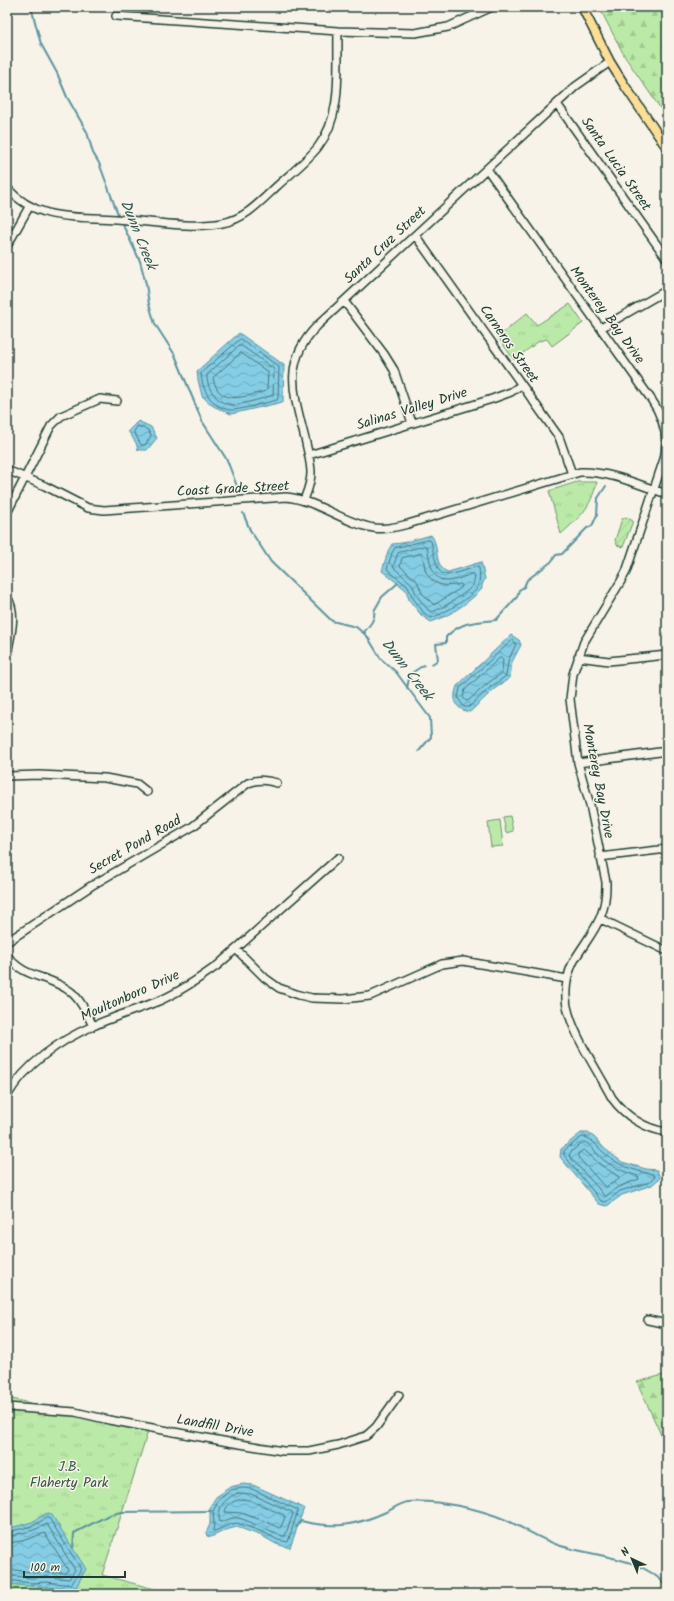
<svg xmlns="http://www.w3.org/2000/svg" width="674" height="1601" viewBox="0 0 674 1601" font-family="Kalam,sans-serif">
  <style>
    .grass { fill: url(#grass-tufts); stroke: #6d946e }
    .forest { fill: url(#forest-firs); stroke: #6d946e }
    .garden { fill: url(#garden-furrows); stroke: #6d946e }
    .pitch { fill: #bbeaa8; stroke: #6d946e }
    .water { fill: url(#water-waves); stroke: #5c939e }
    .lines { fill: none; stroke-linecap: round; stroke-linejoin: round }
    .shore { stroke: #47777b; stroke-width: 1 }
    .stream { stroke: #5c939e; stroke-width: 2 }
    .minor-casing { stroke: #1f3d34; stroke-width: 10 }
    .major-casing { stroke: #1f3d34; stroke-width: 11 }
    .minor { stroke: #f7f3e8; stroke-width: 7 }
    .major { stroke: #fcde96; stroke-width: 8 }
    .labels { text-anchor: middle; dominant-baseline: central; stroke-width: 3; stroke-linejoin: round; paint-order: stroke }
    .street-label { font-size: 14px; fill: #1f3d34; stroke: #f7f3e8 }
    .park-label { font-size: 14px; fill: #365745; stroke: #f7f3e8 }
    .water-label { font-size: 15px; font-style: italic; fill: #335a57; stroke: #f7f3e8 }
  </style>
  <defs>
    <pattern id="grass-tufts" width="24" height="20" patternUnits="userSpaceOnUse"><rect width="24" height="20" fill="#bbeaa8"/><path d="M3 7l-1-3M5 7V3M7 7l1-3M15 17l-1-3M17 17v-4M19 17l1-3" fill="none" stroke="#a0ca91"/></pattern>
    <pattern id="forest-firs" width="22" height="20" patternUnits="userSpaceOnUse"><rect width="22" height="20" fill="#bbeaa8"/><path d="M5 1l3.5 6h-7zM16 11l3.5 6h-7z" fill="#a0ca91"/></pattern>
    <pattern id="garden-furrows" width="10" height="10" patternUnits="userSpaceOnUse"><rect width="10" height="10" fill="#bbeaa8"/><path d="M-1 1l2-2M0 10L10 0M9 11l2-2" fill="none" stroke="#a0ca91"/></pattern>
    <pattern id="water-waves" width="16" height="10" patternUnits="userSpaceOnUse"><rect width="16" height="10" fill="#84cde5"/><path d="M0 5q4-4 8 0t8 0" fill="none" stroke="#6ba8ba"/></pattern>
  </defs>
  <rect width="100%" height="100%" fill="#f7f3e8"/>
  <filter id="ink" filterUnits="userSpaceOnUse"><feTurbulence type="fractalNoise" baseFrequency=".025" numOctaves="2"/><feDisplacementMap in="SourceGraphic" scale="8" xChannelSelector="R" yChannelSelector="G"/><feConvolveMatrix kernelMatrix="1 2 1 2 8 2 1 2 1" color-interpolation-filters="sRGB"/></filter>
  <g filter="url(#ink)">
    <path class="grass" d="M570,304L583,323L552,346L547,339L539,341L514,360L498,337L527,313L537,325Z
      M577,482H597C590,509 581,516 561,534L549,491Z
      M7,1398L149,1428L102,1575L173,1594H7Z"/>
    <path class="forest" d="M599,7H667V118L625,57Z
      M667,1374V1448L637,1382Z"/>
    <path class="garden" d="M626,517L633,521L623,547L617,545L615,540L622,519Z"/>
    <path class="pitch" d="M510,816L513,831L506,833L503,817Z
      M500,820L503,846L491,847L488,822Z"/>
    <path class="water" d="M239,333L284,365L283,402L231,414L213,406L202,396L198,380L197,371Z
      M138,421L151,427L157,438L147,450H138L136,443L128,431Z
      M431,535C440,545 433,567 448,572L481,562L485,579L482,585V589C468,603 450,616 431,622L422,616L409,600L406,590L382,571L388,551L392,544L402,543Z
      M511,635L519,640L521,645L512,662L510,678L493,690L470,712C455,710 452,699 457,686Z
      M581,1133H588L594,1137L605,1149L622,1162L646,1169L657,1170L660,1178L652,1185L622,1195L607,1206L599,1204L560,1157L561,1149Z
      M243,1484L253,1485L304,1508L290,1548L276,1544L262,1536L237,1527L226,1530L211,1537L207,1536L206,1533L210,1524V1506L216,1497L230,1487Z
      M49,1513L52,1515L86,1569L75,1589C52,1587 30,1587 7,1584V1529L32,1522L45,1514Z"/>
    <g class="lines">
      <path class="shore" d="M241,339L279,367L278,398L277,400C269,402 236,411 230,410C212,407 202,391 201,373L239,340Z
        M239,346H242L274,369L273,395C261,399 244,404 233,405C218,405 206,388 207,375Z
        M241,353L268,372L267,389L266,391C245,396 219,408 213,378Z
        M138,426L148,430L151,436L145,445H141L134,432Z
        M429,540L431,541C440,584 439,577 477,567L479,568C480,575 480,580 478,586C475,596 441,615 431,618L424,613L413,598L408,587L387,569L392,553L395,548Z
        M425,546L427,547C430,560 431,582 449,581C457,580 466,576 473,573L475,577C474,580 474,584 472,586C467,593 441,609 432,612L428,610L417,596L412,584L393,567L398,553Z
        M421,554C424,558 424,564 425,569C430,585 446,588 460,584L462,585L461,588L434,605L422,593L417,581L400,566L402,558Z
        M513,640L516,644L508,661L506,676L491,687L469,707H464L458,698L460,688Z
        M500,658L503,659L502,673L488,683L468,701H466L463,697L465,690Z
        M582,1137C592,1137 595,1145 602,1151C616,1165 634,1171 653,1174L655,1177L650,1182L620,1191L606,1202L601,1201L564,1155V1151Z
        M583,1142C590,1142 595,1152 599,1156C611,1167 624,1172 638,1176L639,1179L618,1187L606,1196H604L599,1189L569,1156L570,1153Z
        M584,1150L601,1165L619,1177V1179L607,1187H605L578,1157V1154Z
        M243,1488L252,1489L298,1510L288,1542L278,1540L263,1532L237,1523L231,1524L215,1531H213L214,1524L213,1511L219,1500L231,1490Z
        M238,1493L251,1494L292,1512L293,1514L285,1536C277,1537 250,1520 238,1518C231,1517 226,1521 220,1522C216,1508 225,1498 238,1493Z
        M243,1499L249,1500L284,1515L285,1517L281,1527L279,1528L267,1522L241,1513L225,1512C226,1504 235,1500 243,1499Z
        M7,1532L33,1526L46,1518H49L81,1569L71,1585L47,1582L31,1583L7,1580
        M7,1537L34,1530L47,1524L75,1570L69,1579L48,1577L31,1578L7,1575
        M7,1543L22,1541L45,1533L68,1570L65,1573L31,1572L7,1569"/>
      <path class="stream" d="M31,7L41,44L57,73L67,97L87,132L93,153L99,163L119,217
        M121,221L140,261L146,284L149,304L155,324L175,355L202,421L227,460L238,489
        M243,513L250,530L271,562L332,621L356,627L367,636L381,659L396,672L430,718L431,737L419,751
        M365,633L364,632C369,626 376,619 374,611L382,597L398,583
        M432,664L438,660L436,644L446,643V637C462,621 475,622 496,620L517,597L519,590L524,587L527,580L551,562L556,555L562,554L587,528L592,526L597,515L598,498L606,486
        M407,688L410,674L424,665
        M296,1527H297L301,1521C334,1529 355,1526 386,1512C393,1509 400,1503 408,1502C435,1499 481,1509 506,1520C524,1528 541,1540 561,1546C597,1557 640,1556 667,1586
        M73,1548L74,1533L109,1515L121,1512L211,1511"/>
      <defs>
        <path id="minor" d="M116,16L338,31L415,33L448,27L492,7
          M557,104L667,259
          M487,169L651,399C664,418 669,437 664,459L626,572L621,581L584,642L573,674L570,699L578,763L590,805L606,882C607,918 593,930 575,959C566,974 563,997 569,1014C577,1041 599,1073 612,1098C625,1116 645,1129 667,1132
          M7,188C38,222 75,216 116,219C149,221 191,229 222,223C245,219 260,202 276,187C290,174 306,162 318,147C343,115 337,70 338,31
          M415,235L559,437L572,474
          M7,246L29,207
          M344,301L384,354L394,370L412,423
          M601,328L667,290
          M309,455L492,399L511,392L521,385
          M7,470L45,486L88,508L104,510L286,497C317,500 343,523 374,528C385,530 397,527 408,524L580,472C610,471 639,485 667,494
          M304,500C307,492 311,483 311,473C311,463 308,453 306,443C295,397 280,363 318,325L576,86L610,62
          M7,513L51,426L61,416L100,399L117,401
          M7,597C18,613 10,637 7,655
          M578,657L609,661L667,655
          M578,763L667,751
          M7,776L39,775L105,778L137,784L147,792
          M600,857L667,849
          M601,919L667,951
          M7,942L91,886L192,827L248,783C259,779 266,780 277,783
          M237,950L265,978L279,988L299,995L312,998L343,999L370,996L442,964L463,961L567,979
          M7,955C23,979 50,975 71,992C81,1000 87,1014 93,1026
          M7,1096C25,1065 60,1040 93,1026C115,1016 139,1009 161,1000C181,991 200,978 218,965L338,858
          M648,1320L667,1324
          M7,1407L75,1412L109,1420L228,1442L283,1451H309L338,1445L366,1436L376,1427L399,1395"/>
        <path id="major" d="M582,7L610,62L625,86L667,148"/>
      </defs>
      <use href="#minor" class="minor-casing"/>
      <use href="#major" class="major-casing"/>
      <use href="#minor" class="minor"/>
      <use href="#major" class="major"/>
    </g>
  </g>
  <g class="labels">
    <g class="street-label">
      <text transform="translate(616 164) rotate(55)">Santa Lucia Street</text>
      <text transform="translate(385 245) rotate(-43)">Santa Cruz Street</text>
      <text transform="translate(607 315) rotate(54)">Monterey Bay Drive</text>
      <text transform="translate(509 344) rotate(55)">Carneros Street</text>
      <text transform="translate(412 409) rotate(-17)">Salinas Valley Drive</text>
      <text transform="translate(233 489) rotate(-3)">Coast Grade Street</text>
      <text transform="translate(598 781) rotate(79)">Monterey Bay Drive</text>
      <text transform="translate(135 845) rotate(-30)">Secret Pond Road</text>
      <text transform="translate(130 996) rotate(-24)">Moultonboro Drive</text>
      <text transform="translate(215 1426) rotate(10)">Landfill Drive</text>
    </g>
    <g class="park-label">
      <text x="69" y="1467">J.B.<tspan x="69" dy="16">Flaherty Park</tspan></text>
    </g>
    <g class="water-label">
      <text transform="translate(138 235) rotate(68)">Dunn Creek</text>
      <text transform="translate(407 670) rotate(52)">Dunn Creek</text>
    </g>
  </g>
  <rect width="674" height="1601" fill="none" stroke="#f7f3e8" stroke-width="24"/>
  <rect x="12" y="12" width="650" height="1577" fill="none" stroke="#1f3d34" stroke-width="1.5" filter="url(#ink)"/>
  <g transform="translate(632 1559) rotate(316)" stroke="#f7f3e8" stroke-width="3" paint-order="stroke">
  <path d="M0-3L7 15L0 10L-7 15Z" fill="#1f3d34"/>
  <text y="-6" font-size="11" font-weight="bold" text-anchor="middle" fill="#1f3d34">N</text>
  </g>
  <path d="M24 1571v6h101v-6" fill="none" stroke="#1f3d34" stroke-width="2"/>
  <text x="30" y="1571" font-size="12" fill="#1f3d34" stroke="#f7f3e8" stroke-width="3" paint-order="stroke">100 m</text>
</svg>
